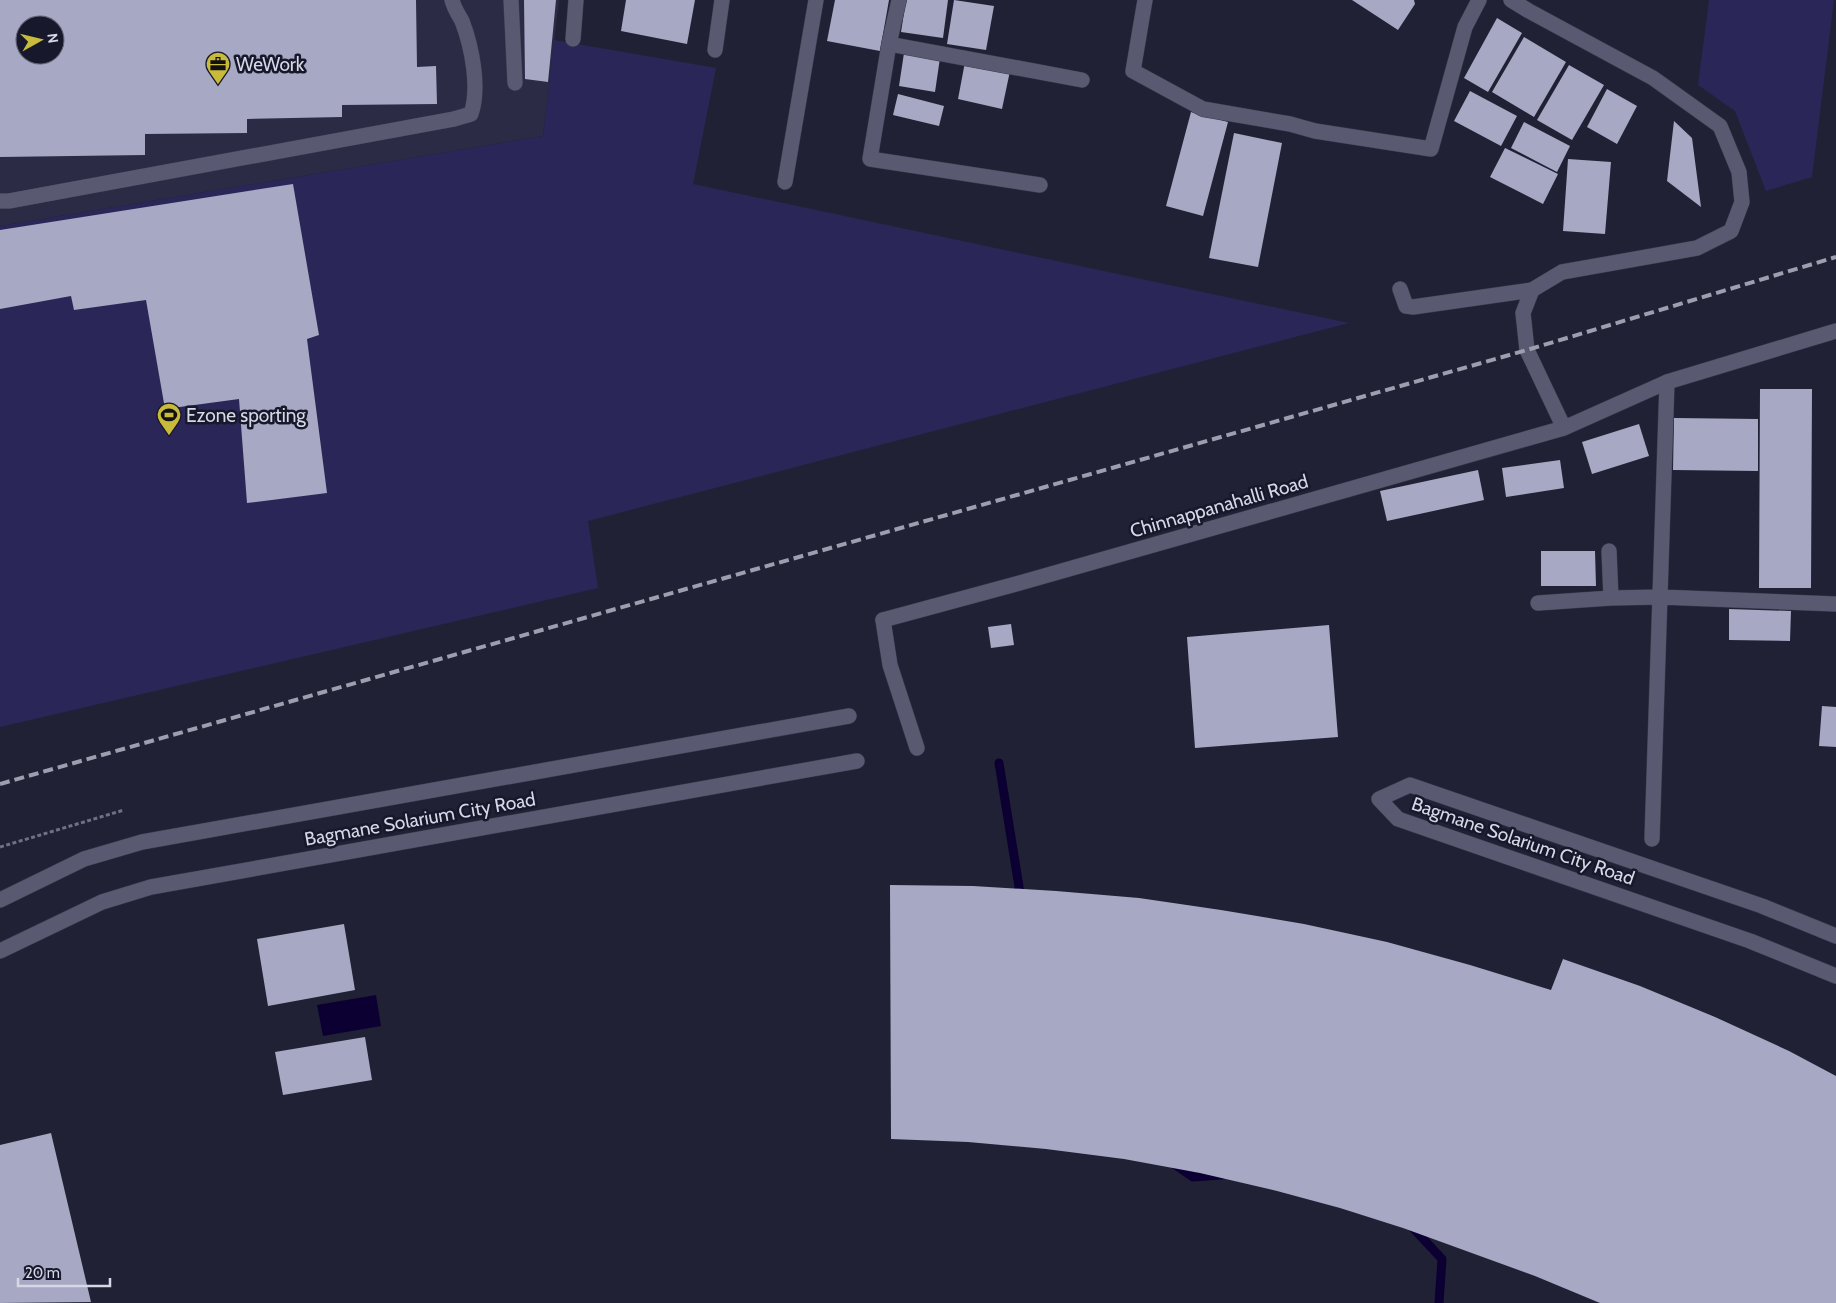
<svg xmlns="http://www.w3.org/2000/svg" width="1836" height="1303" viewBox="0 0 1836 1303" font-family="Cabin,sans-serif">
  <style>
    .built { fill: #2b2b45; fill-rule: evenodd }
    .green { fill: #2a2657 }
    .water { fill: #0c0032 }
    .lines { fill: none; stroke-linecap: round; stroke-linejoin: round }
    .stream { stroke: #0c0032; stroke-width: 9 }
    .building { fill: #a7a8c3; fill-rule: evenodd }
    .lane-casing { stroke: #3c3b4d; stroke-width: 16 }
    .street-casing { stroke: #3c3b4d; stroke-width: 16 }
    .secondary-casing { stroke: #3c3b4d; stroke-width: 16 }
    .path { stroke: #707082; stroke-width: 3; stroke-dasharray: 4 2.5; stroke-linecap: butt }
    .lane { stroke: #595a72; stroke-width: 15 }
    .street { stroke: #595a72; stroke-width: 15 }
    .secondary { stroke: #595a72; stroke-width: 15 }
    .rail { stroke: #9e9eaf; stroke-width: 4; stroke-dasharray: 10 5; stroke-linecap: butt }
    .labels { text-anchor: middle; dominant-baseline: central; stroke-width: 5; stroke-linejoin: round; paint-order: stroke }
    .poi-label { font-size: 19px; fill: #d7d8e6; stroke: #18182c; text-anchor: start }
    .street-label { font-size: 19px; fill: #d7d8e6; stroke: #18182c }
  </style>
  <rect width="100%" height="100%" fill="#212136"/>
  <path class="built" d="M0,0H559L543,136L0,226ZM25,25H55V55H25Z"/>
  <path class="green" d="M1709,0H1834L1812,177L1766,191L1735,111L1698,85Z
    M554,40L716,68L693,184L1349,323L588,521L598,588L0,727V226L543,136Z"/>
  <path class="water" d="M376,995L381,1026L323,1036L317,1005Z"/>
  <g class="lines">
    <path class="stream" d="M999,763L1021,899
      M1174,1164L1193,1177L1222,1175
      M1412,1227L1442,1259L1439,1303"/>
  </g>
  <path class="building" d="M0,0H416L417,67L436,66L437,104L342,105V117L247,119V133L145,134V155L0,157ZM25,25H55V55H25Z
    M524,0H556L548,82L525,79Z
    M626,0H695L687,44L621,31Z
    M835,0H889L880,51L827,41Z
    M906,0H948L943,38L901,32Z
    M954,0L994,6L986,50L947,44Z
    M1352,0H1414L1415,4L1398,30Z
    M1497,18L1522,33L1488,92L1464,78Z
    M1524,37L1566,62L1534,117L1492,92Z
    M904,53L940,58L935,92L899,86Z
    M965,62L1010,71L1002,109L958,99Z
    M1569,65L1604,85L1572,140L1537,120Z
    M1607,89L1637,106L1617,144L1587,127Z
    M1470,91L1517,116L1501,146L1454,121Z
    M898,94L944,106L939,126L893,115Z
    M1191,112L1228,122L1203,216L1166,206Z
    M1674,121L1692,138L1701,207L1667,181Z
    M1524,122L1570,146L1557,172L1511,148Z
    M1234,133L1282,143L1258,267L1209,258Z
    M1505,148L1558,174L1543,204L1490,177Z
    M1568,159L1611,162L1605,234L1563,231Z
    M293,184L319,335L307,339L327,493L247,503L239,399L165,409L146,300L74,310L71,296L0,309V230Z
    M1760,389H1812L1811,588H1759Z
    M1674,418L1758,419V471L1673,470Z
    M1639,424L1649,456L1592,474L1582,442Z
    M1560,460L1564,488L1506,497L1502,468Z
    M1478,470L1484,500L1387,521L1380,491Z
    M1541,551H1595L1596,586H1541Z
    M1729,609L1791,611L1790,641L1729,640Z
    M1011,624L1014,645L991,648L988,627Z
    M1329,625L1338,737L1195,748L1187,637Z
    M1822,706L1836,707V747L1819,746Z
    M890,885L973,886L1056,891L1139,898L1221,910L1304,924L1387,942L1470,965L1551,990L1563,959L1640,986L1715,1017L1789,1051L1836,1076V1303H1600L1535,1276L1403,1228L1340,1208L1277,1191L1200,1173L1124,1159L1046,1149L968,1142L891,1139Z
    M344,924L355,990L268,1006L257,939Z
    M365,1037L372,1080L283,1095L275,1052Z
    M51,1133L91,1302L0,1303V1145Z"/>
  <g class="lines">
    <defs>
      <path id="lane" d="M511,0L515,83
        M573,39L576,0
        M785,182L816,0
        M0,201H9L454,119L471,114C480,88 472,47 462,21C458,14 454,8 452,0
        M883,620L890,665L917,748"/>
      <path id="street" d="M899,0L889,44L1082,80
        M1145,0L1133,71L1203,109L1290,124L1315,131L1431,149L1465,27L1479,0
        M889,44L870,159L1040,185
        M715,50L722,0
        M1400,289L1406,306L1413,307L1532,290
        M1609,551L1611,598
        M1538,603L1611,598L1660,597L1836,604
        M1652,839L1667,382"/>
      <path id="secondary" d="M1511,0L1529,11L1653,78L1720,126L1739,172L1742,202L1731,231L1697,248L1562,272L1532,290L1523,313L1527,350L1564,428
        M883,620L1016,584L1564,428L1667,382L1836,331
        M0,900L84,859L142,842L849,716
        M1836,936L1762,906L1410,785L1379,799L1398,819L1750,941L1836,976
        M0,951L102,902L151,887L857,761"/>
    </defs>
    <use href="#lane" class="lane-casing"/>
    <use href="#street" class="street-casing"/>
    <use href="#secondary" class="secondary-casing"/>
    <path class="path" d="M0,847L124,810"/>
    <use href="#lane" class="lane"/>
    <use href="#street" class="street"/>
    <use href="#secondary" class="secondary"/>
    <path class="rail" d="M0,784L1527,350L1836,257"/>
  </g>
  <defs>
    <symbol id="office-pin" viewBox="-11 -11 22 30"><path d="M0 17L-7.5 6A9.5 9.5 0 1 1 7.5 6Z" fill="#c8bb3b" stroke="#18182c"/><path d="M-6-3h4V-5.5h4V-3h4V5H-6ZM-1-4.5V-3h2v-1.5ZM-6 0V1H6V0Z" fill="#111"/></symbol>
    <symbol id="stadium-pin" viewBox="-11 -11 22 30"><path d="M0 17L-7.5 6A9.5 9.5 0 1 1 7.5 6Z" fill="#c8bb3b" stroke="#18182c"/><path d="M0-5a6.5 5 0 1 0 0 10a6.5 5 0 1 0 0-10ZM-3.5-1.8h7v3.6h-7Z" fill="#111"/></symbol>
  </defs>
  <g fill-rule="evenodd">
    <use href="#office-pin" x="204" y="50" width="28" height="38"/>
    <use href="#stadium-pin" x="155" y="401" width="28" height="38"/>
  </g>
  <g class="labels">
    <g class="poi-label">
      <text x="236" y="64">WeWork</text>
      <text x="186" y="415">Ezone sporting</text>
    </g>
    <g class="street-label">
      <text transform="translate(1219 506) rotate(-16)">Chinnappanahalli Road</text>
      <text transform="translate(420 819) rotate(-10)">Bagmane Solarium City Road</text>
      <text transform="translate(1523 841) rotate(19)">Bagmane Solarium City Road</text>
    </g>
  </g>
  <g transform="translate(40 40) rotate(82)"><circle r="24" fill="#18182c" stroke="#646576"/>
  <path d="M0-4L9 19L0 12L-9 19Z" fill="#c8bb3b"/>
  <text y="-8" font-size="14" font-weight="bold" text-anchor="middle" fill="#d7d8e6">N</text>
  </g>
  <path d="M18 1278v8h92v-8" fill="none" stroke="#d7d8e6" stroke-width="2.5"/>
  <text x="25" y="1278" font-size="15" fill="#d7d8e6" stroke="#18182c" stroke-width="4" paint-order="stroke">20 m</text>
</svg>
